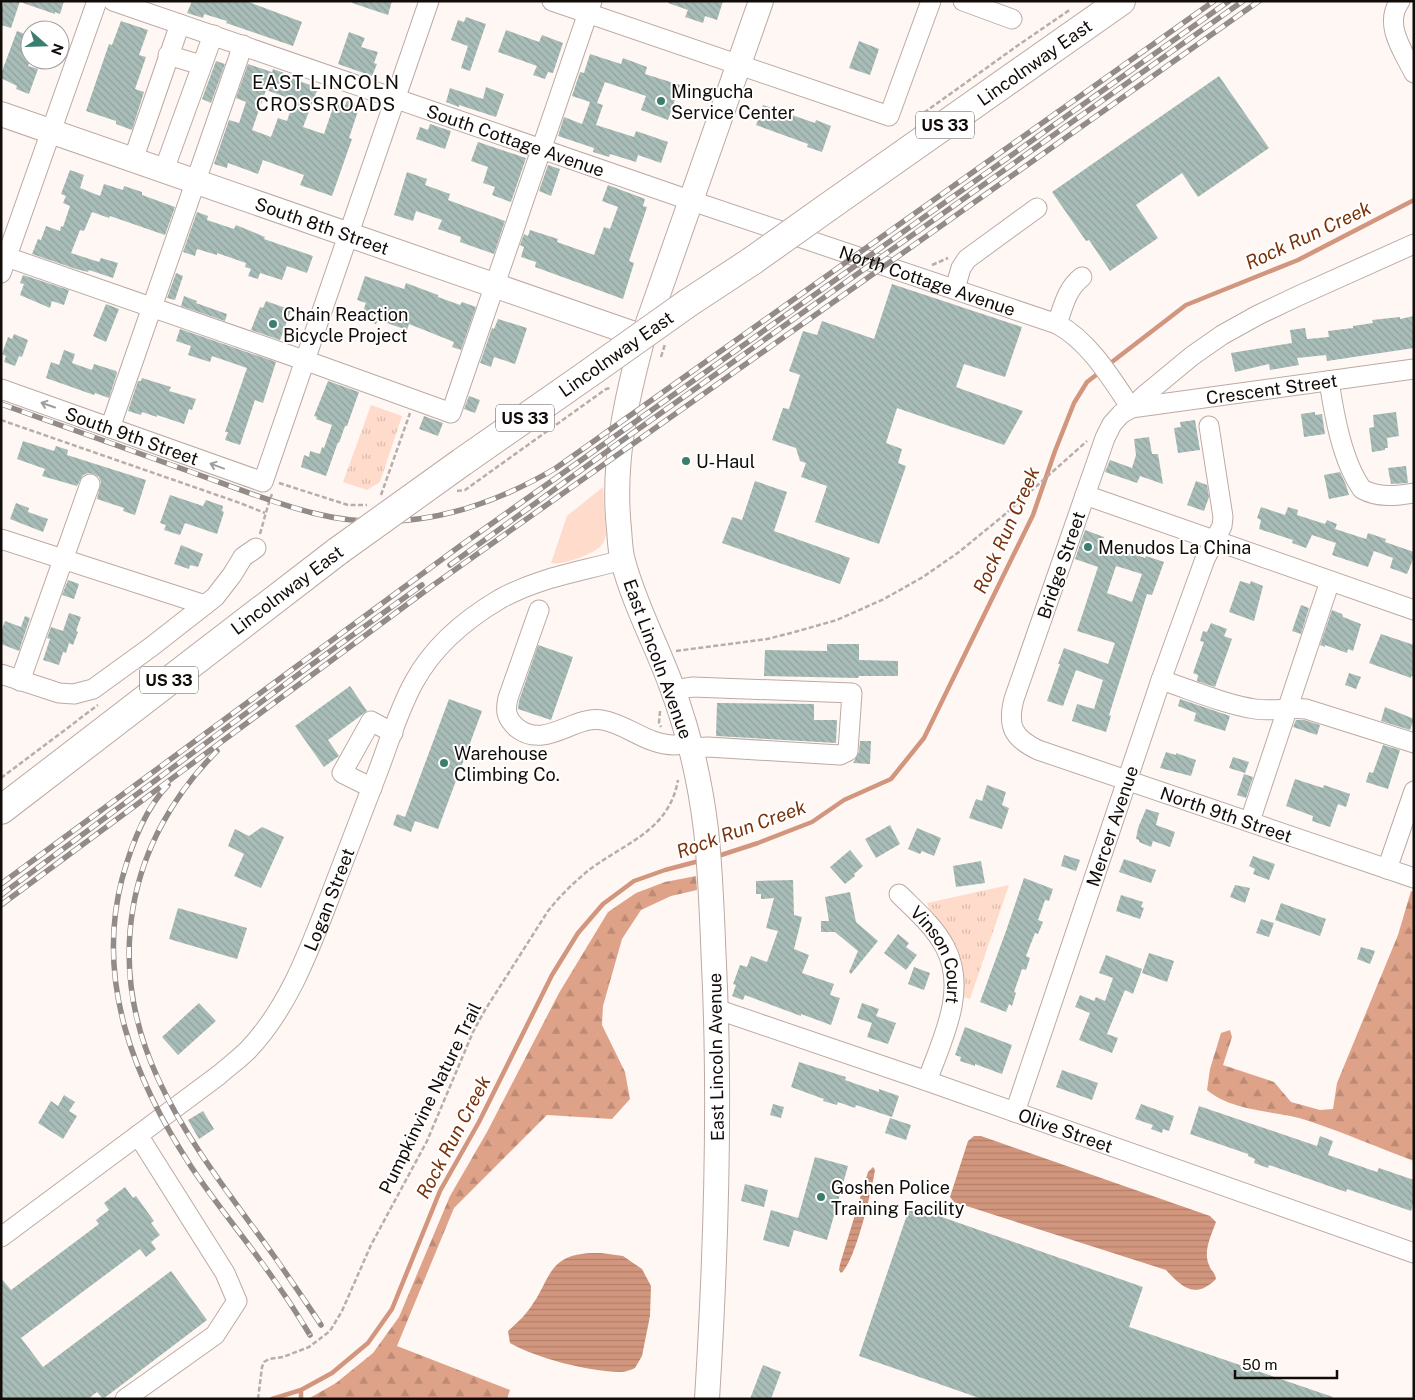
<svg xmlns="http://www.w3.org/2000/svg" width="1415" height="1400" viewBox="0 0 1415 1400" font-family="'Public Sans',sans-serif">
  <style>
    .green { fill: #ffdbcb }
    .forest { fill: url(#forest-firs) }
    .park { fill: url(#park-tufts) }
    .water { fill: url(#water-rules) }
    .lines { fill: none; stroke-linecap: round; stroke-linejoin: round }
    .stream { stroke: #d1967d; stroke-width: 4.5 }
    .building { fill: url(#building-back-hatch); fill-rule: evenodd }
    .minor-casing { stroke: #bcaaa3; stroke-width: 21 }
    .major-casing { stroke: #bcaaa3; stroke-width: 26 }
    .highway-casing { stroke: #bcaaa3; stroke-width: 30 }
    .path { stroke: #b5aeab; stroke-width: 2.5; stroke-dasharray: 5 2.5; stroke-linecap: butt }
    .minor { stroke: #fff; stroke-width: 19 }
    .major { stroke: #fff; stroke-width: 24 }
    .highway { stroke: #fff; stroke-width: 28 }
    .rail-casing { stroke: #928b88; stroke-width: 5.5 }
    .rail { stroke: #fff; stroke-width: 4; stroke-dasharray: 11; stroke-linecap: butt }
    .highway-bridge-casing { stroke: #bcaaa3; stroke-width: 30; stroke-linecap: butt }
    .highway-bridge { stroke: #fff; stroke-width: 28 }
    .oneway { stroke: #a09e9d }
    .poi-dot { fill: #3b7e6f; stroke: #fff; stroke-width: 2 }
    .labels { text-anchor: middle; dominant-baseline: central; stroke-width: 4; stroke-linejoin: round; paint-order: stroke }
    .shield { fill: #fff; stroke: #595553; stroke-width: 1 }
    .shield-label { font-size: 16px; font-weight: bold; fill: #120c09 }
    .street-label { font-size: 18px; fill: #120c09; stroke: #fff }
    .poi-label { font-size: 18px; fill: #120c09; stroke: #fff; text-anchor: start }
    .neighbourhood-label { font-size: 19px; letter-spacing: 1px; fill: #120c09; stroke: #fff }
    .water-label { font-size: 19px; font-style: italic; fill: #78320b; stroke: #fff }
  </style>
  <defs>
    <pattern id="forest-firs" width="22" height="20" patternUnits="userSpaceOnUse" patternTransform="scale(1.25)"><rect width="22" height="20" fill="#dea289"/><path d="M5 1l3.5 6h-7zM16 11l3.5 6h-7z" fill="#bd8a75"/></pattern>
    <pattern id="park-tufts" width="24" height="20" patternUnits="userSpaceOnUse" patternTransform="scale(1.25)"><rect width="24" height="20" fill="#ffdbcb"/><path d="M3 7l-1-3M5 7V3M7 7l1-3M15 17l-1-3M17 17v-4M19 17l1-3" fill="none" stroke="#dabbad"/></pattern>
    <pattern id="water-rules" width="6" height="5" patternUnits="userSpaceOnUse" patternTransform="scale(1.25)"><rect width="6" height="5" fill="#d1967d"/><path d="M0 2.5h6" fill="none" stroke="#b2806b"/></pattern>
    <pattern id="building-back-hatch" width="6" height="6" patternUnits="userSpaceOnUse" patternTransform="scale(1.25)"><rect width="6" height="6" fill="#a9bdb8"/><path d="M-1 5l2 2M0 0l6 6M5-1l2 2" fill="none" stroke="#90a19d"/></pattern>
  </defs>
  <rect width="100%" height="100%" fill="#fff7f4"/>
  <path class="green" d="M603,487L606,535C605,539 604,542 601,546C593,554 562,566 551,563L567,516Z"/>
  <path class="forest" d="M696,876L697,890L671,896L641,910L622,939L603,1006L602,1025L625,1072L630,1099L612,1119L547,1115L454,1208L397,1346L510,1390L507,1399H308L336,1383L373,1353L399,1317L450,1196L487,1132L559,993L608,912L636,893L665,882Z
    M1411,891L1414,892V1161C1379,1148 1345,1133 1309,1121C1278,1110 1234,1113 1207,1090L1210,1069L1221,1033L1230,1030L1232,1037L1223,1065L1274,1082L1291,1102L1320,1110L1333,1109L1337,1083L1398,935Z"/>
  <path class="park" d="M371,405L402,416L380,482L367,490L343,482Z
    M1009,885L970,999L961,996L938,923L929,909L927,903Z"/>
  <path class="water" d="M974,1136H981L1210,1216L1216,1222C1211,1236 1203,1251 1209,1265C1211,1271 1215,1272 1216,1279C1195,1300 1182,1287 1166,1270L954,1202L950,1197L968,1141Z
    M873,1167L875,1170C872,1189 855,1264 841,1273L839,1270L840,1264L868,1172Z
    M601,1253L623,1256L642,1269L651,1286L650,1316L642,1356L635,1368C631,1370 625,1372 620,1372C591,1372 535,1358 510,1343L508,1331C518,1322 527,1314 534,1302C544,1288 548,1269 563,1260C574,1253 589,1253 601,1253Z"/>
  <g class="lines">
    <path class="stream" d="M1108,365L1186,305L1298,260L1414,200
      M715,857L758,843L812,822L844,800L891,779L924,738L1033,515L1055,451L1074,403L1087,382L1100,372
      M272,1399L301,1390L332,1373L368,1343L392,1309L440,1191L479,1122L552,975L578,933L603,904L634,881L665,870L703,860
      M301,1399V1390"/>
  </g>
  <path class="building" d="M4,1H20L11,28L1,25V11Z
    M23,1H64L60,14L55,12V14L23,3Z
    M192,1H246L302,22L293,46L226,23L227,21L204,14L203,18L187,13Z
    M352,1H392L388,15L352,3Z
    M669,1H723L717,20L705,16L703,23L685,17L688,10L668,3Z
    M466,17L486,24L470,71L461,68L468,46L451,40L458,20L464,22Z
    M121,21L148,30L139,55L146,57L135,89L144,92L132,130L116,124V121L86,111L109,44L112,45Z
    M506,30L539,42L542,35L563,43L553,73L548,72L545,79L533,75L537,66L498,52Z
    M17,31L30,36V61L28,66L38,69L29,94L16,89L17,86L1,78V74Z
    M349,32L365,38L361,47L378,52L374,63L377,64L372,76L338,64Z
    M859,41L879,49L870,75L849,68Z
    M590,54L621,64L623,58L647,67L645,74L680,85L668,120L641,110L646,96L605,82L597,103L603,105L596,125L634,137L636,131L668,142L661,163L638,155L636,162L610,154L609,157L593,152L594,148L558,136L564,117L582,124L590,102L572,96L580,72L584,73Z
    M216,61L225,64L211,103L202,99Z
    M248,64L272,72L273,69L295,77L294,79L318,88L303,127L324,134L335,102L345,106L347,100L357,104L356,110L358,111L349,138L352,139L332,196L300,185L304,175L263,160L258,174L228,163L227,168L214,164L229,120L239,123L246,102L236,98ZM266,90L294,100L287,121L278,118L271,137L252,130Z
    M1219,76L1269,148L1198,197L1182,173L1136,205L1158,238L1110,271L1089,240L1086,241L1052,192Z
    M486,87L504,94L496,117L459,105V107L446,102L450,88L483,99Z
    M763,105L815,123L816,120L831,126L822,152L807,147L808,144L756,125Z
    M430,124L451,131L445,149L416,139L420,127L428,130Z
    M478,142L526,158L511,202L492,195L495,187L483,183L488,167L471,161Z
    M548,165L560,169L551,196L539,191Z
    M70,170L84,175L80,188L100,196L104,184L123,190L124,186L142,192V195L175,207L165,235L110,216L109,218L92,212L84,231L80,230L71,253L99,262L101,258L118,263L113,278L89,270L88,272L76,269L32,254L38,239L41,240L46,226L60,231L61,226L63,227L70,206L63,203L66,196L61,194Z
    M407,172L427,179L425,185L450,194L448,200L505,221L494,254L460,242L461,237L438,229L442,220L416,211L413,221L394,215Z
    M608,185L645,199L643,206L647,207L629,261L634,263L623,299L535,267L536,262L521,257L524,247L520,245L524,234L528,236L530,230L558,239L557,242L594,255L604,227L610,229L618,207L602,201Z
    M197,212L208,216L207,220L234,229L236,225L265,237L264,239L313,256L307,273L287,266L282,280L260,273L258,279L248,276L251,269L245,267L246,263L217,253V255L197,249L195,256L183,252Z
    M176,273L183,276L175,300L167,298Z
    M23,275L69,290L64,305L52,301L50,308L20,295L24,284L20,283Z
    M365,276L404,289L406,283L438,295V297L460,305L462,302L476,307L461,350L452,347L454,342L409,324L407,330L378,320L376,324L360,319L366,303L357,300Z
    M892,284L1022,327L1005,377L964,364L956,387L1023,411L1004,445L897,408L886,443L902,449L898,463L906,466L879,544L815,522L827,486L801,477L806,463L800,461L796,448L772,440L783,408L789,409L800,375L789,371L803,331L817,335L822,321L874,339Z
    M184,296L197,301L196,303L227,314L225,321L181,306Z
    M266,301L291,310L280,340L251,330L260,307L263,308Z
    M106,304L119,309L106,342L93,336Z
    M1414,316V348L1327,361L1326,355L1297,358L1299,365L1270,370L1269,364L1235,372L1231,353L1292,343L1290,330L1305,328L1307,339L1329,337L1328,331L1353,328V326L1373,323L1372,320L1400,317V319Z
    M498,319L527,328L515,364L494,357L491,367L480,363L492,328L494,329Z
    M180,329L276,362L263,403L255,400L240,445L225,440L228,432H225L247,368L212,356L210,362L188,355L191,346L176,341Z
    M14,334L28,340L22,357L19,356L15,366L4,362L6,356L2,354L8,337L12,339Z
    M64,350L75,354L72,363L92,370L94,364L116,371L117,373L109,398L95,393L94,395L46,378L51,362L59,365Z
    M142,378L171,387L169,391L196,399L192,410L189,409L184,424L157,415V417L142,412L141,415L128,411L138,381H141Z
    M328,381L359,392L347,426H345L339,443L338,442L326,476L301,467L304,455L309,457L310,451L320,454L322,447L324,448L332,425L316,419L317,417L314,416Z
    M469,396L480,400L475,413L464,409Z
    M1315,412V415L1322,414L1325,434L1304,437L1301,414Z
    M1396,412L1399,436L1387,438L1388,448H1385V450L1372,452L1369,428L1374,427L1373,415Z
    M424,416L443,423L438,436L419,429Z
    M1195,420L1200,450L1178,453L1174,428L1181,427L1180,422Z
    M1149,437L1152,454H1158L1163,484L1140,476L1137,483L1105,472L1110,460L1132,468L1136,455L1134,439Z
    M23,441L54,451L56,446L68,450L67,455L146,480L135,515L123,511L124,508L97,499L101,482L99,477L94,474L88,473L83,475L77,486L42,476L45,469L17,459Z
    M1406,466L1408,483L1391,484L1388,468Z
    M1340,472L1346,485L1349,495L1329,499L1324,475Z
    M755,481L787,492L774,531L850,558L840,584L722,543L732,517L742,520Z
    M1196,481L1207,485L1209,497L1204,511L1187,505Z
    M170,495L203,506L206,500L223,506L222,511L224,512L217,534L185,523L180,535L164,530L166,525L160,523Z
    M16,503L29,508L28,512L48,519L43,532L10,519Z
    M1261,507L1285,515L1288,507L1298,510L1297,515L1325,524L1327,520L1337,524L1335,529L1366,539L1368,533L1386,539L1385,542L1414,552V557L1407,574L1390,568L1393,558L1374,551L1368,567L1332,555L1336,543L1312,535L1306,548L1292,543L1293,540L1259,529L1261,520L1257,518Z
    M1085,530L1104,537L1102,543L1145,558L1146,556L1164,562L1152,595L1147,594L1109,715L1111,716L1106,732L1072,721L1077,704L1094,709L1103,680L1076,670L1063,706L1047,701L1060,664H1058L1064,648L1108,664L1115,643L1077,631L1098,567L1075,559ZM1116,566L1142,574L1132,602L1107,593Z
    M181,545L203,554L198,567L190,565L189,569L174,564Z
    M68,580L79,584L74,599L62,595Z
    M1240,581L1250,584L1251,581L1263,586L1254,621L1229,612Z
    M1301,605L1309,608L1301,634L1292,631Z
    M1332,610L1342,614L1343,617L1361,624L1353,651L1348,649L1347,653L1325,645V647L1320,645Z
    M69,613L81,617L76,631L78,632L73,645L69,643L66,653L63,652L59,665L43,660L50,639L47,638L51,627L63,631Z
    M25,616L30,618L19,651L1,644V632L5,621L21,627Z
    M1211,623L1227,629L1224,636L1232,639L1215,687L1197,681L1198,675L1193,673L1204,642L1200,641L1203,631L1207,632Z
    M1381,634L1414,645V677L1411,676V678L1369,663Z
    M827,644H859V660L898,661V676H859L858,678L764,676L765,650L827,651Z
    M538,645L573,657L551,720L518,709L519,701Z
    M1349,673L1361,677L1356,689L1345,685Z
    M350,686L367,711L328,740L339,756L324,767L295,726Z
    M449,699L482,711L438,829L415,821L411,832L393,825L397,814L405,817Z
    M1180,699L1230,716L1225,731L1194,721L1196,713L1178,706Z
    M717,703L814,704V720H837L836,743L716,736Z
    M1385,707L1414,719L1410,730L1381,721Z
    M1296,720H1304L1320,725L1317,735L1293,727Z
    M860,741H871L870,764L853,763L859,752Z
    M1383,745L1400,750L1388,789L1366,782L1369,772L1373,773Z
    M1166,752L1176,755V753L1196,760L1191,776L1160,768Z
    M1233,757L1249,762L1245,773L1229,768Z
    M1244,774L1253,777L1246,798L1237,795Z
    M1295,779L1323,788L1324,785L1350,794L1346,807L1338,804L1330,827L1312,821L1313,816L1286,806Z
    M987,785L1006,792L1002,805L1009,808L1002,829L969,818L976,799L982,801Z
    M1146,809L1159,813L1156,825L1175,832L1170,847L1153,841L1151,847L1139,842V840L1136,839L1138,828Z
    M890,825L900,844L876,858L865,839Z
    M262,827L284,837L261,888L234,876L244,854L228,846L235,829L249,836Z
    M917,828L941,838L934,856L922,851L920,854L908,849Z
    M850,850L863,866L854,874L855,876L845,884L830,867Z
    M1064,855L1080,860L1076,871L1061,866Z
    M1253,856L1275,864L1269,880L1253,874L1255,869L1249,866Z
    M1124,859L1156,870L1151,883L1119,872Z
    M981,861L985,883L956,887L953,866Z
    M1024,878L1053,889L1049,901L1045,900L1038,920L1043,922L1038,934L1035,933L1026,956L1030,958L1026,970L1022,969L1014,992L1016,993L1012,1006L1009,1004L1006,1012L980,1002L1006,931Z
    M793,880L794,915L802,917L794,949L809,955L802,973L834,984L830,995L840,998L831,1025L801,1014V1016L745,995L743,1000L732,996L736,985L733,984L740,965L747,967L751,956L767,962L778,931L766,928L774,898L761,899V894H756V881Z
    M1235,885L1250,888L1245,903L1230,897Z
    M850,892L856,922L878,941L851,974L849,972L858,951L835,932H821V921H829L825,897Z
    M1121,895L1143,902L1141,907L1144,908L1140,919L1116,911Z
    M1281,903L1326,919L1320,936L1275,920Z
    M178,908L247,928L237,959L169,939Z
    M1261,919L1274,923L1269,937L1256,933Z
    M898,934L909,943L906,947L917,955L906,970L884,953Z
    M1361,947L1375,951L1370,964L1357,959Z
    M1149,953L1174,961L1167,982L1142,973Z
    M1106,955L1142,969L1133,994L1125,990L1107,1034L1118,1038L1112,1053L1079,1040L1090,1013L1075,1007L1080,995L1094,1001L1096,997L1105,1001L1113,978L1099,973Z
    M914,967L930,973L924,990L908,984Z
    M199,1003L216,1021L178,1055L162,1037Z
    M862,1003L879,1009L876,1016L896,1023L888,1044L867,1037L872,1023L857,1018Z
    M965,1027L1012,1045L1002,1074L975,1064V1066L960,1061L961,1057L955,1055Z
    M799,1062L846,1077L845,1080L879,1092V1089L899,1096L892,1117L856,1105L855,1108L838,1102L837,1105L823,1101L824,1099L791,1087Z
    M1062,1070L1098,1083L1092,1100L1056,1087Z
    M64,1095L75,1102L69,1111L77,1116L63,1139L38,1123L51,1101L58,1106Z
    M773,1104L784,1107L781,1118L770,1115Z
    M1141,1104L1174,1116L1169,1131L1163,1129L1162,1133L1151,1129L1153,1125L1135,1119Z
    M1199,1106L1317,1146L1320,1136L1333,1141L1328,1155L1377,1172L1379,1168L1414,1180V1201L1411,1211L1347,1189L1346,1192L1269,1165L1268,1168L1254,1163L1255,1159L1248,1156V1154L1190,1134Z
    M203,1111L214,1129L199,1139L188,1120Z
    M890,1118L911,1125L906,1140L885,1133Z
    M815,1157L848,1166L827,1240L794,1230L789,1247L763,1240L771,1210L798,1218Z
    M745,1184L768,1190L764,1207L741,1201Z
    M125,1187L133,1198L136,1196L154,1221L151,1223L160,1235L151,1242L156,1249L146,1257L140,1249L21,1338L43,1367L171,1271L207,1320L103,1399L97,1392L88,1399H1V1278L11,1290L99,1224L96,1220L109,1210L104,1203Z
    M910,1206L1143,1287L1129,1327L1333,1397L1332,1399H982L859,1356Z
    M763,1365L781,1372L771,1399H750Z"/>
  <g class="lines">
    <defs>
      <g id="minor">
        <path id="s1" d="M113,1L692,201L1057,324C1089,341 1111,378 1131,408"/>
        <path d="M552,1L889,116L931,1"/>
        <path d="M963,1L1012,19"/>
        <path d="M1400,1C1383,24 1403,51 1414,73"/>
        <path d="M168,55L201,65"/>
        <path d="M133,160L180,24"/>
        <path d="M164,170L209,46L214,35"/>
        <path id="s2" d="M1414,244L1298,296L1258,315L1222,335L1192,356L1146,394L1131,408L1121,414L1112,424L1105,438L1014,699C1007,726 1013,738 1038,750L1414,878"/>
        <path d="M1,255L318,365L451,413L592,1"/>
        <path d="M1,273L97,1"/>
        <path d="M955,289L961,268L967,259L1037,208"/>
        <path d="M1057,324C1063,307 1067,288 1082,277"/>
        <path d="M1329,381C1334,414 1342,461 1362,489C1378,498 1396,496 1414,493"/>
        <path id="s3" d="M1,389L263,482L429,1"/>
        <path id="s4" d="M1131,408L1414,369"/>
        <path d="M110,428L243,45"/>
        <path d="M1085,495L1414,610"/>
        <path d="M1,539L205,605"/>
        <path d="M539,610L508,698C505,711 506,718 517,728C545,750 574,715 602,720C627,724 647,745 674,745C679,745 684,743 689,743"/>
        <path d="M1,674L59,693L74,694L93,689L151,647L215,597L232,575L243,557L256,548"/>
        <path d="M1161,680C1192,690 1223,704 1255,709C1273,712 1289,707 1306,709L1414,743"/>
        <path d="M20,681L90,484"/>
        <path d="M673,690L693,687L852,693L848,751L840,755L708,747L690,748"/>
        <path d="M372,788L342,773L371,721L393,733"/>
        <path d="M1250,821L1330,581"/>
        <path d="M1387,869L1414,791"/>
        <path id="s5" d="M899,894C915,910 934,926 945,947C968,990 942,1040 927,1081"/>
        <path id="s6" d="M716,1009L927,1081L1414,1253"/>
        <path id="s7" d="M1015,1112L1161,680L1205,559L1222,526L1223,517L1209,426"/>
        <path id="s8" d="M1,1237L219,1075C228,1067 239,1059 248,1050C289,1007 310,948 331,894C346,854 362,814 377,774C389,743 398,711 414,682C433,647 466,619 500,599C540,577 579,572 622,560"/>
        <path d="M125,1399L215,1335L237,1301L225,1273L138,1135"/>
      </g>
      <g id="major">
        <path id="s9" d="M1,114L643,337"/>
        <path d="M707,1399C716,1254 721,1110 714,965C712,920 711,875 706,830C700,780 688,729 670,682C655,642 634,603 623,561C620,551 620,540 619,529C612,463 626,400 643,337L761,1"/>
      </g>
      <g id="highway">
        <path id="s10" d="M828,207L1121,1"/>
        <path d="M688,303L752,261"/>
        <path d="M462,462L588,374"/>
        <path d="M1,810L338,551"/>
      </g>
    </defs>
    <use href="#minor" class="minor-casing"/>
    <use href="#major" class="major-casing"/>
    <use href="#highway" class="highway-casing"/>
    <path class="path" d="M918,117L1017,46L1071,9
      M932,265L948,258
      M661,357L665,344
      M1,420L240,503L265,513
      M279,483L348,505H367
      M457,491L465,490L606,389L611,388
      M381,495L410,413
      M260,534C264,520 267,507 272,494
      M676,651L767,639L791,633L837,620L884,599L923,577L959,552L1003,516L1087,441
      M660,711L659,723L661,727
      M1,778L98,705
      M258,1399L262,1367L264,1362L269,1359L283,1357L309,1347L330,1331L342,1311L371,1245L427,1141L473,1032L485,1010L548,911C560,896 574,882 589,870C626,842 669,831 678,780"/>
    <use href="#minor" class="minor"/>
    <use href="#major" class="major"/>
    <use href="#highway" class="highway"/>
    <defs>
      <path id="rail" d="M1,404C66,427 130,450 194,473C233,487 273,503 313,513C399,535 482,512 556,468L1214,1
        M450,565L620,442L1243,1
        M217,751C174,794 143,848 133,908C109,1049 198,1150 274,1256C290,1279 306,1302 321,1325
        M168,785C144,810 131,846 122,879C95,983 135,1081 192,1168C214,1201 239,1231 262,1263C279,1286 295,1310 310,1335
        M1,884L460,546L1229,1
        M1,895L307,668L422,585
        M1,905L432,586L1259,1"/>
    </defs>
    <use href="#rail" class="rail-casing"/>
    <use href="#rail" class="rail"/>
    <defs>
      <path id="highway-bridge" d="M752,261L828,207
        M588,374L688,303
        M338,551L462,462"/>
    </defs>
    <use href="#highway-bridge" class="highway-bridge-casing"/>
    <use href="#highway-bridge" class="highway-bridge"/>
  </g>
  <defs><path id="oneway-shaft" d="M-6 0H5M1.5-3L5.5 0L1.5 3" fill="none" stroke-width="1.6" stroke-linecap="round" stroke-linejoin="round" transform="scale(1.25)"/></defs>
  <g class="oneway">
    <use href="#oneway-shaft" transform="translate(48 405) rotate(-161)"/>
    <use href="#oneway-shaft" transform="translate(217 466) rotate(-160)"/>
  </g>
  <g class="poi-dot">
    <circle cx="661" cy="101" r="5"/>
    <circle cx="273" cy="324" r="5"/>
    <circle cx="686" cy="461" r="5"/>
    <circle cx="1088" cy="547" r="5"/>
    <circle cx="444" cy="763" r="5"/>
    <circle cx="821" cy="1197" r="5"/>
  </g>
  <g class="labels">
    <g class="shield">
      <rect x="916" y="111.5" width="58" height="27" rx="4"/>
      <rect x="496" y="404.5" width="58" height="27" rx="4"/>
      <rect x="140" y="666.5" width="58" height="27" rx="4"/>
    </g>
    <g class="shield-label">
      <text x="945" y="125">US 33</text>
      <text x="525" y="418">US 33</text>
      <text x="169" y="680">US 33</text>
    </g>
    <g class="street-label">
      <text stroke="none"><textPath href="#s10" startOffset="252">Lincolnway East</textPath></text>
      <text stroke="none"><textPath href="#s1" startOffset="426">South Cottage Avenue</textPath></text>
      <text stroke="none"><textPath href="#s9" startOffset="340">South 8th Street</textPath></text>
      <text stroke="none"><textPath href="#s1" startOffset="861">North Cottage Avenue</textPath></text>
      <text transform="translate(616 354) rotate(-35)">Lincolnway East</text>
      <text stroke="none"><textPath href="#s4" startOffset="142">Crescent Street</textPath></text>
      <text stroke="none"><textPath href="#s3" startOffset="139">South 9th Street</textPath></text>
      <text transform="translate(1061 565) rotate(-71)">Bridge Street</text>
      <text transform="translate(287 590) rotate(-37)">Lincolnway East</text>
      <text transform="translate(658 659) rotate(70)">East Lincoln Avenue</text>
      <text stroke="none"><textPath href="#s2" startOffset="909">North 9th Street</textPath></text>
      <text stroke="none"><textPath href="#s7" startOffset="302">Mercer Avenue</textPath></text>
      <text stroke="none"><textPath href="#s8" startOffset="482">Logan Street</textPath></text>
      <text stroke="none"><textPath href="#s5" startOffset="75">Vinson Court</textPath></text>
      <text transform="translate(716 1057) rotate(-91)">East Lincoln Avenue</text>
      <text transform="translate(430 1098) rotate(-64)">Pumpkinvine Nature Trail</text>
      <text stroke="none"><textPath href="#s6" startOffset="370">Olive Street</textPath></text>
    </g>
    <g class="poi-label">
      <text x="671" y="91">Mingucha<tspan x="671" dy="21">Service Center</tspan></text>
      <text x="283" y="314">Chain Reaction<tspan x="283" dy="21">Bicycle Project</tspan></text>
      <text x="696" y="461">U-Haul</text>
      <text x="1098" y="547">Menudos La China</text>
      <text x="454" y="753">Warehouse<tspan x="454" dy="21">Climbing Co.</tspan></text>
      <text x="831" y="1187">Goshen Police<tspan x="831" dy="21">Training Facility</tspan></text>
    </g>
    <g class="neighbourhood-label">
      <text x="326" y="82">EAST LINCOLN<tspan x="326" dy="22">CROSSROADS</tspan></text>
    </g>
    <g class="water-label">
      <text transform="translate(1308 235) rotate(-25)">Rock Run Creek</text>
      <text transform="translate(1006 530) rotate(-66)">Rock Run Creek</text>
      <text transform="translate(741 829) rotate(-20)">Rock Run Creek</text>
      <text transform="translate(453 1137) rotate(-62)">Rock Run Creek</text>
    </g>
  </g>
  <rect width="1415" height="1400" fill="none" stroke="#120c09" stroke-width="5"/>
  <g transform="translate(45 45) rotate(110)"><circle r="24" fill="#ffffff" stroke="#a09e9d"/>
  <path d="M0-4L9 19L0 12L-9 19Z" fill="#3b7e6f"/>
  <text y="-8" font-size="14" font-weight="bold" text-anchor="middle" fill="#120c09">N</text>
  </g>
  <path d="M1235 1370v8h102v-8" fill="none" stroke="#120c09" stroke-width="2.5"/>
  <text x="1242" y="1370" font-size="15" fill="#120c09" stroke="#ffffff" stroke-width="4" paint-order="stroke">50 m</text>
</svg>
